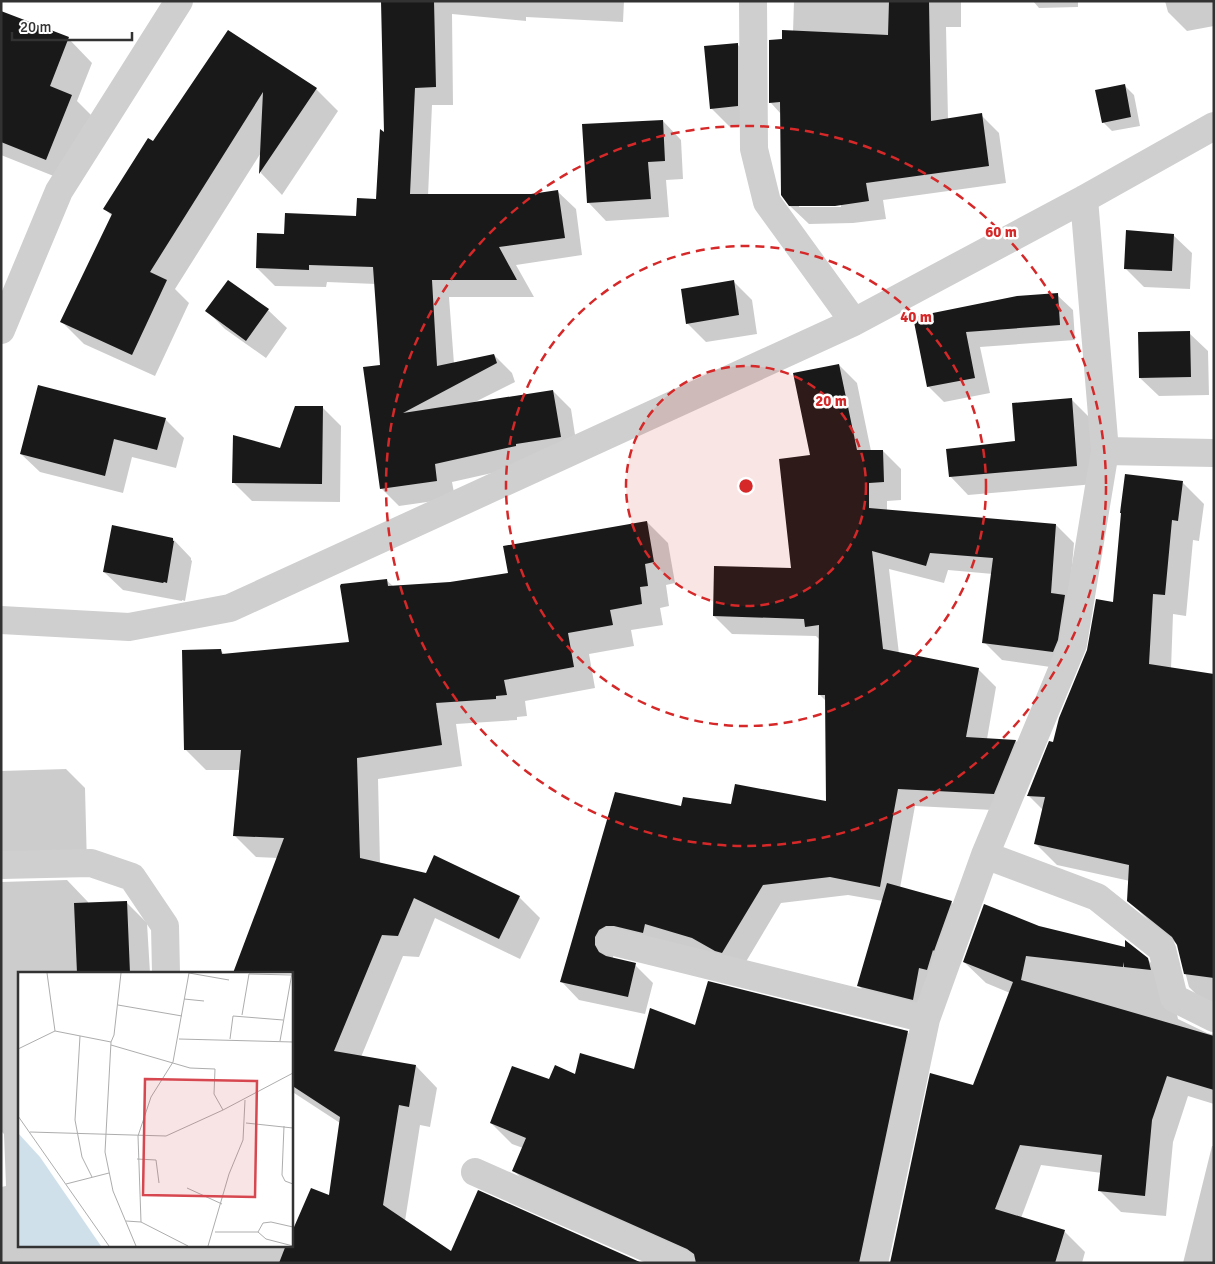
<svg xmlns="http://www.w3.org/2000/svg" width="1215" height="1264" viewBox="0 0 1215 1264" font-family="Signika,sans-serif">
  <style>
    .shadow { fill: #0003; fill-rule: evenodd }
    .building { fill: #191919 }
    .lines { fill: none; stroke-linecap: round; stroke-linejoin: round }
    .minor { stroke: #cfcfcf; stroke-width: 28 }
    .ring { fill: none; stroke: #d62828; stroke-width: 2.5; stroke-dasharray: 9 6 }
    .inset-road { fill: none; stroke: #adadad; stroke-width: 1 }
    .view { fill: #d6474f; fill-opacity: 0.15; stroke: #d6474f; stroke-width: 2.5 }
    .inset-edge { fill: none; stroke: #323232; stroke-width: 2.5 }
    .centre { fill: #d62828; stroke: #fff; stroke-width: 2.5 }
    .ring-label { font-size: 15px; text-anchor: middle; font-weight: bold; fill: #d62828; stroke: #fff; stroke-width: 5; stroke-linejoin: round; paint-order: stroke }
  </style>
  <rect width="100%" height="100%" fill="#fff"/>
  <path class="shadow" d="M383,1H624L623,22L526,17V21L452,14L453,105H432L428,196L531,195L557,191L576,209L582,255L516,265L534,297H449L454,364L494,355L512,373L515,382L475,402L553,391L571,409L578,454L452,482L455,498L399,506L381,488V366L376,284L327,282L326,287L275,286L257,268L285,236L358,217L378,200L385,134Z
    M794,1H961V27H946L948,119L981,115L999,133L1006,183L883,200L886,219L853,223L809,224L790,206L781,114L771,103L783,40L793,32ZM841,204V207H799V205Z
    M1033,1H1078V7L1039,8Z
    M1165,1H1214V26L1187,31L1168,12Z
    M1,13L68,38L92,63L77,101L96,120L71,183L1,155Z
    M228,32L316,89L338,111L282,195L261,173L262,151L175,289L189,303L155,376L84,344L62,322L112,216L105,209L153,143Z
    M737,44L756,63V124L730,127L711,108Z
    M1125,86L1134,95L1140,126L1112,131L1103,122Z
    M663,121L681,140L683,179L666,180L669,217L606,221L588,202Z
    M1173,235L1192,253L1190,289L1144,287L1125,268Z
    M734,282L752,300L757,334L706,342L687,323Z
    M1057,295L1073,310L1075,340L980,347L990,393L944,402L928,386L914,318Z
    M268,310L287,328L266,358L225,329L207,311Z
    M1189,333L1208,351L1209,395L1159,396L1140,378Z
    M839,365L857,383L871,451H883L901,469V500L887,501V511L1056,525L1074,543L1069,601L1071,670L1002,660L984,642L993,574L948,570L944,583L889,569L899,654L978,669L996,687L987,739L1016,741L1034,759L1012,811L915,806L900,888L951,902L970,920L932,1018L877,1004L859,986L883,901L848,895L781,903L741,970L613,955V959L635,965L653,983L645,1014L579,1000L561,981L683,807L828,802L826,701L819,694L820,640L816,636L732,634L714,616L792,569L812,456Z
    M1072,400L1090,418L1095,484L968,495L950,476L1016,442Z
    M322,407L341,426L340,502L252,501L234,483L281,449Z
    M165,419L184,438L176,468L132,457L123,493L40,472L21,454Z
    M1183,483L1204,504L1199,541L1193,540L1186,616L1173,614L1171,669L1214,794V1010L1210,1008L1189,987L1178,945L1150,922L1129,901L1130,881L1057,865L1036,844L1043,810L1028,795L1054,743L1115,603Z
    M647,522L668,543L675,583L666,585L669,606L660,608L663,625L631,630L634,646L589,654L595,688L525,701L527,716L517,717V720L456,724L462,766L378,779L380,864L519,897L540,918L520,959L435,918L419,957L403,956L361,1057L416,1066L437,1088L430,1127L420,1125L405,1221L451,1253L639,1263H1V1187L6,1186L4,1134L1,1131V882L67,880L88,902V904L126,902L147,923L150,973H19V1245H291L330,1197L340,1123L291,1091V973L278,858L256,857L235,836L240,770H206L185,749L221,651L225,655L350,643L386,580L393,586L450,583L510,574Z
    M173,539L191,558V560L192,561L185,601L182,600V601L123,590L104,572Z
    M66,769L85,788L87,866L6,876L5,879L1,876V771Z
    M1039,927L1147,959L1169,980L1178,1019L1207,1033L1214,1035V1104L1188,1096L1173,1142L1166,1216L1121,1212L1100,1191L1102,1173L1041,1165L1021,1218L1064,1231L1085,1252L1082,1263H891L974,1086L1010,993L986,983L964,962Z
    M696,1026L907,1032L928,1053L883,1263H694L535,1192L514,1171L523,1148L512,1144L491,1123L550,1080L576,1076L635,1071Z
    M1212,1146H1214V1263H1183Z"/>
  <path class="building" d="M381,1H434L436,87L415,88L410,194H531L558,190L565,238L499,247L517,280H432L437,366L494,354L497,363L403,413L553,390L561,437L516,444V446L435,464L437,481L380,489L363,367L380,365L373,267L309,265V270L256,268L257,233L284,234L285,213L356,216L357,198L376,199L380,129L384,132Z
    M889,1H929L931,121L982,113L989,166L866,183L869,201L835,206H789L781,195L780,102L769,103V40L782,39V30L888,35Z
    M1,11L69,37L50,86L72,95L46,160L1,142Z
    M228,30L317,88L259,174L263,92L150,272L167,280L132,355L60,322L112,214L103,209L148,138L153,141Z
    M738,43V106L710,109L704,46Z
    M1125,84L1131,117L1102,123L1095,90Z
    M663,120L665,161L648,162L651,199L587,203L582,124Z
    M1126,230L1174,234L1172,271L1124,269Z
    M228,280L269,309L246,341L205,311Z
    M734,280L739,315L686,324L681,289Z
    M1058,293L1060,325L966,332L975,378L927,387L913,317L1017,296Z
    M1190,331L1191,377L1139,378L1138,332Z
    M839,364L857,450H883L884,482L869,483V508L1056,524L1051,593L1065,595L1058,640L1053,652L982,643L993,558L930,553L926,566L872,551L883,649L979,668L966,737L1016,740L994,794L898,789L880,887L830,877L763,885L722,953L715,951L692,938L645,924L643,933L614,926H606L599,930L595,937V945L599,952L606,956L636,963L628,997L560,982L615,792L681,806L683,797L731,804L735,784L826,801L825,695H818L819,625L805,627L804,619L713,616L714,566L791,568L779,459L810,455L793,373Z
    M38,385L166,418L157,450L114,439L105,476L20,454Z
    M1072,398L1077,466L949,477L946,449L1015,441L1012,403Z
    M295,406H323L322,484L232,483L233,435L280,448Z
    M1125,474L1183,481L1178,521L1172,520L1165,595L1153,594L1149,664L1214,674V978L1184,974L1177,945L1172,937L1127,901L1129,865L1034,844L1045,797L1027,796L1049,741L1053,742L1059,718L1087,650L1096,599L1113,602L1121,513H1120Z
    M647,521L654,562L645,564L648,586L640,587L642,604L610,610L613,625L568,633L574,667L504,680L507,695L496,696V699L436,703L442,745L357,758L360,858L426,873L434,855L520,896L499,939L414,898L398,936L382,935L334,1051L416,1065L409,1107L399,1105L383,1205L451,1251L478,1190L642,1263H279L286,1245H291V1234L311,1188L329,1195L340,1117L291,1085V973H233L284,838L233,836L241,750H184L182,650L221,649L222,654L349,642L340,586L341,584L387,579L388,586L450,582L508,573L503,546Z
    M112,525L173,538V541H174L167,583L164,582L163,583L103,572Z
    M887,883L952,901L934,951L933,950L927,970L919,968L913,1000L857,986Z
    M127,901L130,973H77L74,903Z
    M984,904L1039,926L1125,947V940L1148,958L1151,970L1124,967V962L1123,967L1026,956L1021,980L1214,1036V1090L1167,1076L1152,1120L1145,1196L1098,1191L1102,1155L1020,1145L995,1209L1065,1230L1055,1263H890L930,1073L973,1085L1013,982L963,962Z
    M708,981L908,1031L859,1263H696L694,1254L687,1249L512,1171L526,1138L490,1123L512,1066L549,1079L555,1065L575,1074L580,1053L634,1069L650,1008L695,1025Z"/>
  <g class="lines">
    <path class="minor" d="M753,1L754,149L767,202L854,322
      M1,330L59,191L179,1
      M1105,451L1214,453
      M1,620L129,627L230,608L854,322L1084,199L1214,126
      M985,855L1097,897L1162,949L1174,998L1214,1018
      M1,865L91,863L132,877L165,926L166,973
      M610,941L926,1019
      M475,1172L681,1263
      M874,1263L926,1019L985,855L1073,644L1105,451L1084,199"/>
  </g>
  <circle cx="746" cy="486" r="120" fill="#d62828" fill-opacity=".12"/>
  <g class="ring">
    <circle cx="746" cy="486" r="120"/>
    <circle cx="746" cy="486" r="240"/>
    <circle cx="746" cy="486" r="360"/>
  </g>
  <g transform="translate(18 972)">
    <rect width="275" height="275" fill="#fff"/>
    <path d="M0,161L22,185L83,274H0Z" fill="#d0e0eb"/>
    <path class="inset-road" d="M29,1L37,59M103,1L96,63L93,70L87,180L95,219L118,274M171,1L211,8M166,27L186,29M100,33L164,44M224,43L231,2L273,3M62,64L57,148L64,185L74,205M161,67L275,70M212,67L215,44L265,48M262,69L274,1M93,73L172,96L197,97L196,122L205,138M0,77L37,59L93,70M0,144L91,274M228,151L275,156M266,154L264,203L267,209L275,212M12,160L148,164L205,138L275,101M119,187L138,188L141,211M48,212L91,201M169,216L204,232M108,249L123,250L170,274M123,250L120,164L133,125L155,90L171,1M197,260H240M240,260L245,251L253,250L275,255M240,260L248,267L275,274M190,274L211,202L225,168L227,128"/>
    <path class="view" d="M127,107L239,109L237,225L125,223Z"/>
    <rect width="275" height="275" class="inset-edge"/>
  </g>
  <circle cx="746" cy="486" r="8" class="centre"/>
  <g class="ring-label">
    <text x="1001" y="237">60 m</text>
    <text x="916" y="322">40 m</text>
    <text x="831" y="406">20 m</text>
  </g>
  <rect width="1215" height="1264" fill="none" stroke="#323232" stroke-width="5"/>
  <path d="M12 32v8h120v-8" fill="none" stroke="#323232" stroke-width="2.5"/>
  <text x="20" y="32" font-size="15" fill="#323232" stroke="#ffffff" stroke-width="4" paint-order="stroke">20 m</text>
</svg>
